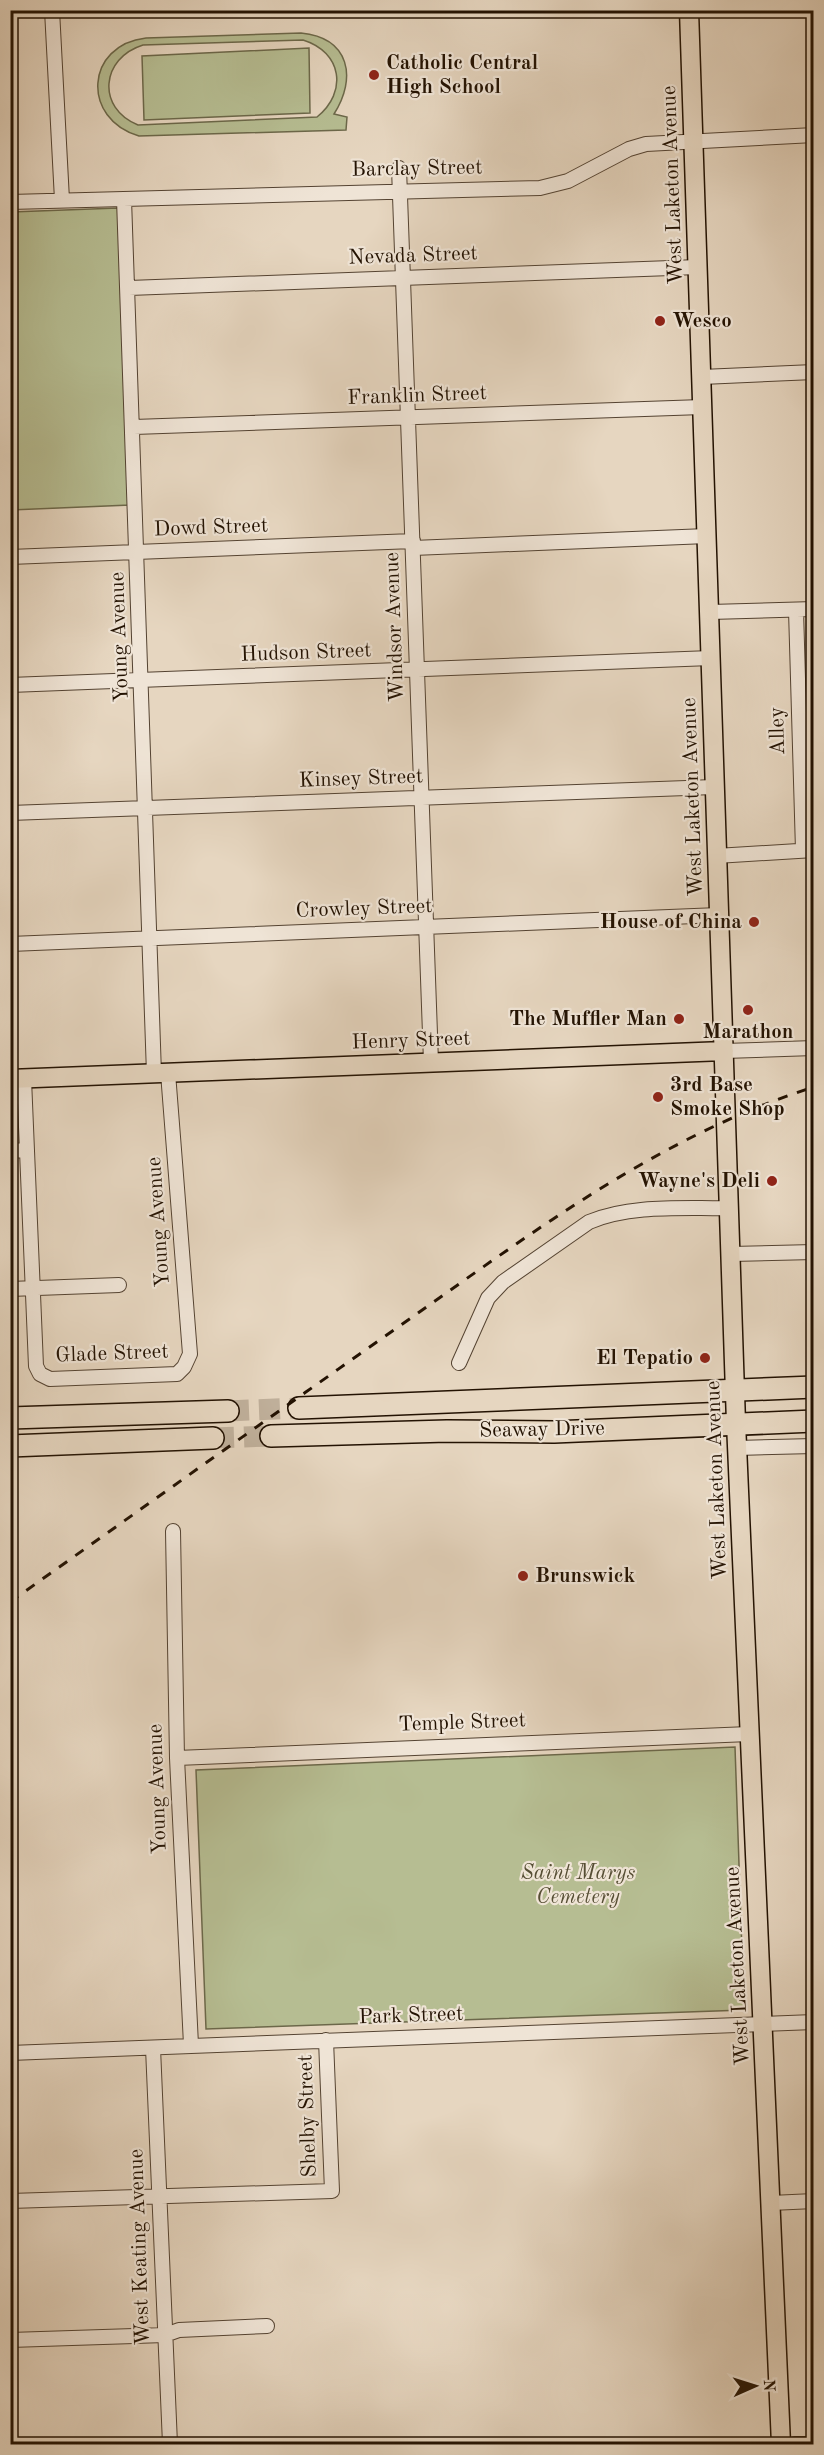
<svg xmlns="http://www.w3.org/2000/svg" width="824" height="2455" viewBox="0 0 824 2455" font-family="'Old Standard TT',serif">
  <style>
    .green { fill: #b6bd92; stroke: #6c684a; stroke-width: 1.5; fill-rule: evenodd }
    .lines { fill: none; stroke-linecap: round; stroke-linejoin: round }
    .highway-tunnel { stroke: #bfaf9a; stroke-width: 21; stroke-dasharray: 21 10; stroke-linecap: butt }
    .minor-casing { stroke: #544332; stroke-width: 16 }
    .major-casing { stroke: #231202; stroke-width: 21 }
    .highway-casing { stroke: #231202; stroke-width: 24 }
    .minor { stroke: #efe4d6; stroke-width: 14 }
    .major { stroke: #e6d6c0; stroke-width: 18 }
    .highway { stroke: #e6d6c0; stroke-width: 21 }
    .rail { stroke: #231202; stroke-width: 3; stroke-dasharray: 10 10; stroke-linecap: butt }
    .poi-dot { fill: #8f2418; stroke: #efe4d6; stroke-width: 2 }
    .labels { text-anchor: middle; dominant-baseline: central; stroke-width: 4.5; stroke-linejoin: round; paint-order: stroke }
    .poi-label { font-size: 21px; font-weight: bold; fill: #231202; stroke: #efe4d6; text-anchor: start }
    .street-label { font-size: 21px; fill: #231202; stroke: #efe4d6 }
    .park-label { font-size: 21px; font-style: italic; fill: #564e34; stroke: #efe4d6 }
  </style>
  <rect width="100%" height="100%" fill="#e6d6c0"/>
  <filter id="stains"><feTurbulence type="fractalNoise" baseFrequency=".00333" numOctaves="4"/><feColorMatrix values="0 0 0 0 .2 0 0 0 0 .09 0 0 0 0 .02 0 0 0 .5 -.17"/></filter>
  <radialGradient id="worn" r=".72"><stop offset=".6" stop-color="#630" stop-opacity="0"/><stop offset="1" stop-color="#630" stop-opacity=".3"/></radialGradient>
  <path class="green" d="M301,33C350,38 357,78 334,114L347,117L346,130L139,136C81,119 85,45 146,38ZM303,40C342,52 348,92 317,117L138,125C96,108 101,58 143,45Z
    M309,48L310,113L144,120L142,56Z
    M118,208L130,505L11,510V212Z
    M735,1747L744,2010L206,2029L196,1770Z"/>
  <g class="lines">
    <path class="highway-tunnel" d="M228,1411L299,1408
      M213,1438L271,1436"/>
    <defs>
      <path id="minor" d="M52,10L62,200
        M399,168L431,1062
        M124,199L154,1074
        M10,202L540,188L568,181L629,149L646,144L814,135
        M129,288L698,267
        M702,377L814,372
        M134,427L702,407
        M413,548L707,536
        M10,557L413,541
        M796,610L803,850
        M710,612L814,609
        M10,685L711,658
        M10,813L714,787
        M716,856L814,850
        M10,944L719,915
        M724,1051L814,1048
        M24,1079L36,1366L40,1374L50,1379L177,1374L184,1367L190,1354L168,1073
        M10,1151L27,1150
        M731,1254L814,1252
        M10,1289L119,1285
        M459,1363L488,1298L503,1282L589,1222C631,1204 685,1209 730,1208
        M737,1448L814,1446
        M173,1531L177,1758L191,2045
        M177,1758L749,1734
        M153,2048L170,2444
        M10,2053L814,2022
        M10,2201L332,2191L326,2040
        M771,2203L814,2201
        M10,2340L165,2335L179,2330L267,2326
        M795,2444H814"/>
      <path id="major" d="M689,10L736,1423L781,2444
        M10,1079L724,1051"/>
      <path id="highway" d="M299,1408L814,1387
        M10,1418L228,1411
        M271,1436L447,1431L554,1432L814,1421
        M10,1446L213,1438"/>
    </defs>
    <use href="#minor" class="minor-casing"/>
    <use href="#major" class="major-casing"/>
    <use href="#highway" class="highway-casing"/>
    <use href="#minor" class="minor"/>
    <use href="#major" class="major"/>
    <use href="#highway" class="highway"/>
    <path class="rail" d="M10,1602C144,1507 277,1412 411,1318C537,1229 664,1134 814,1087"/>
  </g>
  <g class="poi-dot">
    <circle cx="374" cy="75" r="6"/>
    <circle cx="660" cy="321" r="6"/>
    <circle cx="754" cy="922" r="6"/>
    <circle cx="748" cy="1010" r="6"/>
    <circle cx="679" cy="1019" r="6"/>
    <circle cx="658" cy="1097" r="6"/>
    <circle cx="772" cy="1181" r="6"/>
    <circle cx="705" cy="1358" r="6"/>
    <circle cx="523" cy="1576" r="6"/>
  </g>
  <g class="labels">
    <g class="poi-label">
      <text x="386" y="63">Catholic Central<tspan x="386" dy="24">High School</tspan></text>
      <text x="672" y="321">Wesco</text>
      <text x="742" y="922" text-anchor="end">House of China</text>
      <text x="667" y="1019" text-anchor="end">The Muffler Man</text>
      <text x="748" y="1032" text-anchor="middle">Marathon</text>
      <text x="670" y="1085">3rd Base<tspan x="670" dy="24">Smoke Shop</tspan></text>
      <text x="760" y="1181" text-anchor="end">Wayne's Deli</text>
      <text x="693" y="1358" text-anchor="end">El Tepatio</text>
      <text x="535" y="1576">Brunswick</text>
    </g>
    <g class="street-label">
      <text transform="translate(417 169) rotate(-1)">Barclay Street</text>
      <text transform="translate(673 185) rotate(-92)">West Laketon Avenue</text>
      <text transform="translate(413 256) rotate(-2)">Nevada Street</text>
      <text transform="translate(417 396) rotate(-2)">Franklin Street</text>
      <text transform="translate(211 528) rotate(-2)">Dowd Street</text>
      <text transform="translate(395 627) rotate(-92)">Windsor Avenue</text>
      <text transform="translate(120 637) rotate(-92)">Young Avenue</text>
      <text transform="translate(306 653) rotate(-2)">Hudson Street</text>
      <text transform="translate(778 731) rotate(-92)">Alley</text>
      <text transform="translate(361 779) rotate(-2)">Kinsey Street</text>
      <text transform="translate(693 797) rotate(-92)">West Laketon Avenue</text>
      <text transform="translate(364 909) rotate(-2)">Crowley Street</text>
      <text transform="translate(411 1041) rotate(-2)">Henry Street</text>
      <text transform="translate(159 1222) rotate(-94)">Young Avenue</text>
      <text transform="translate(112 1354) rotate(-2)">Glade Street</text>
      <text transform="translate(542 1430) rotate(-1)">Seaway Drive</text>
      <text transform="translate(717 1480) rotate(-92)">West Laketon Avenue</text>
      <text transform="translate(462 1723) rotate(-2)">Temple Street</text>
      <text transform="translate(158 1789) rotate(-92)">Young Avenue</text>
      <text transform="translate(738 1966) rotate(-93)">West Laketon Avenue</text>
      <text transform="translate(411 2016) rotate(-2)">Park Street</text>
      <text transform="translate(308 2116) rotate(-92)">Shelby Street</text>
      <text transform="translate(140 2247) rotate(-92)">West Keating Avenue</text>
    </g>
    <g class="park-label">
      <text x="578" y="1873">Saint Marys<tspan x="578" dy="24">Cemetery</tspan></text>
    </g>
  </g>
  <rect width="824" height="2455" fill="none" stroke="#e6d6c0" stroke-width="36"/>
  <rect x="12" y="12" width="800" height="2431" fill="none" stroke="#231202" stroke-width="3"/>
  <rect x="18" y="18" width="788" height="2419" fill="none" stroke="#231202" stroke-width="1.5"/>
  <g transform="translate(755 2386) rotate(87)" stroke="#efe4d6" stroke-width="4.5" paint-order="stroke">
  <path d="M0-4.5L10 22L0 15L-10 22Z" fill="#231202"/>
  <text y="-9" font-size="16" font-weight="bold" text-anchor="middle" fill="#231202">N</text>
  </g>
  <rect width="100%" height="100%" filter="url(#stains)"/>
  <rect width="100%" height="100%" fill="url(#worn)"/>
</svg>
